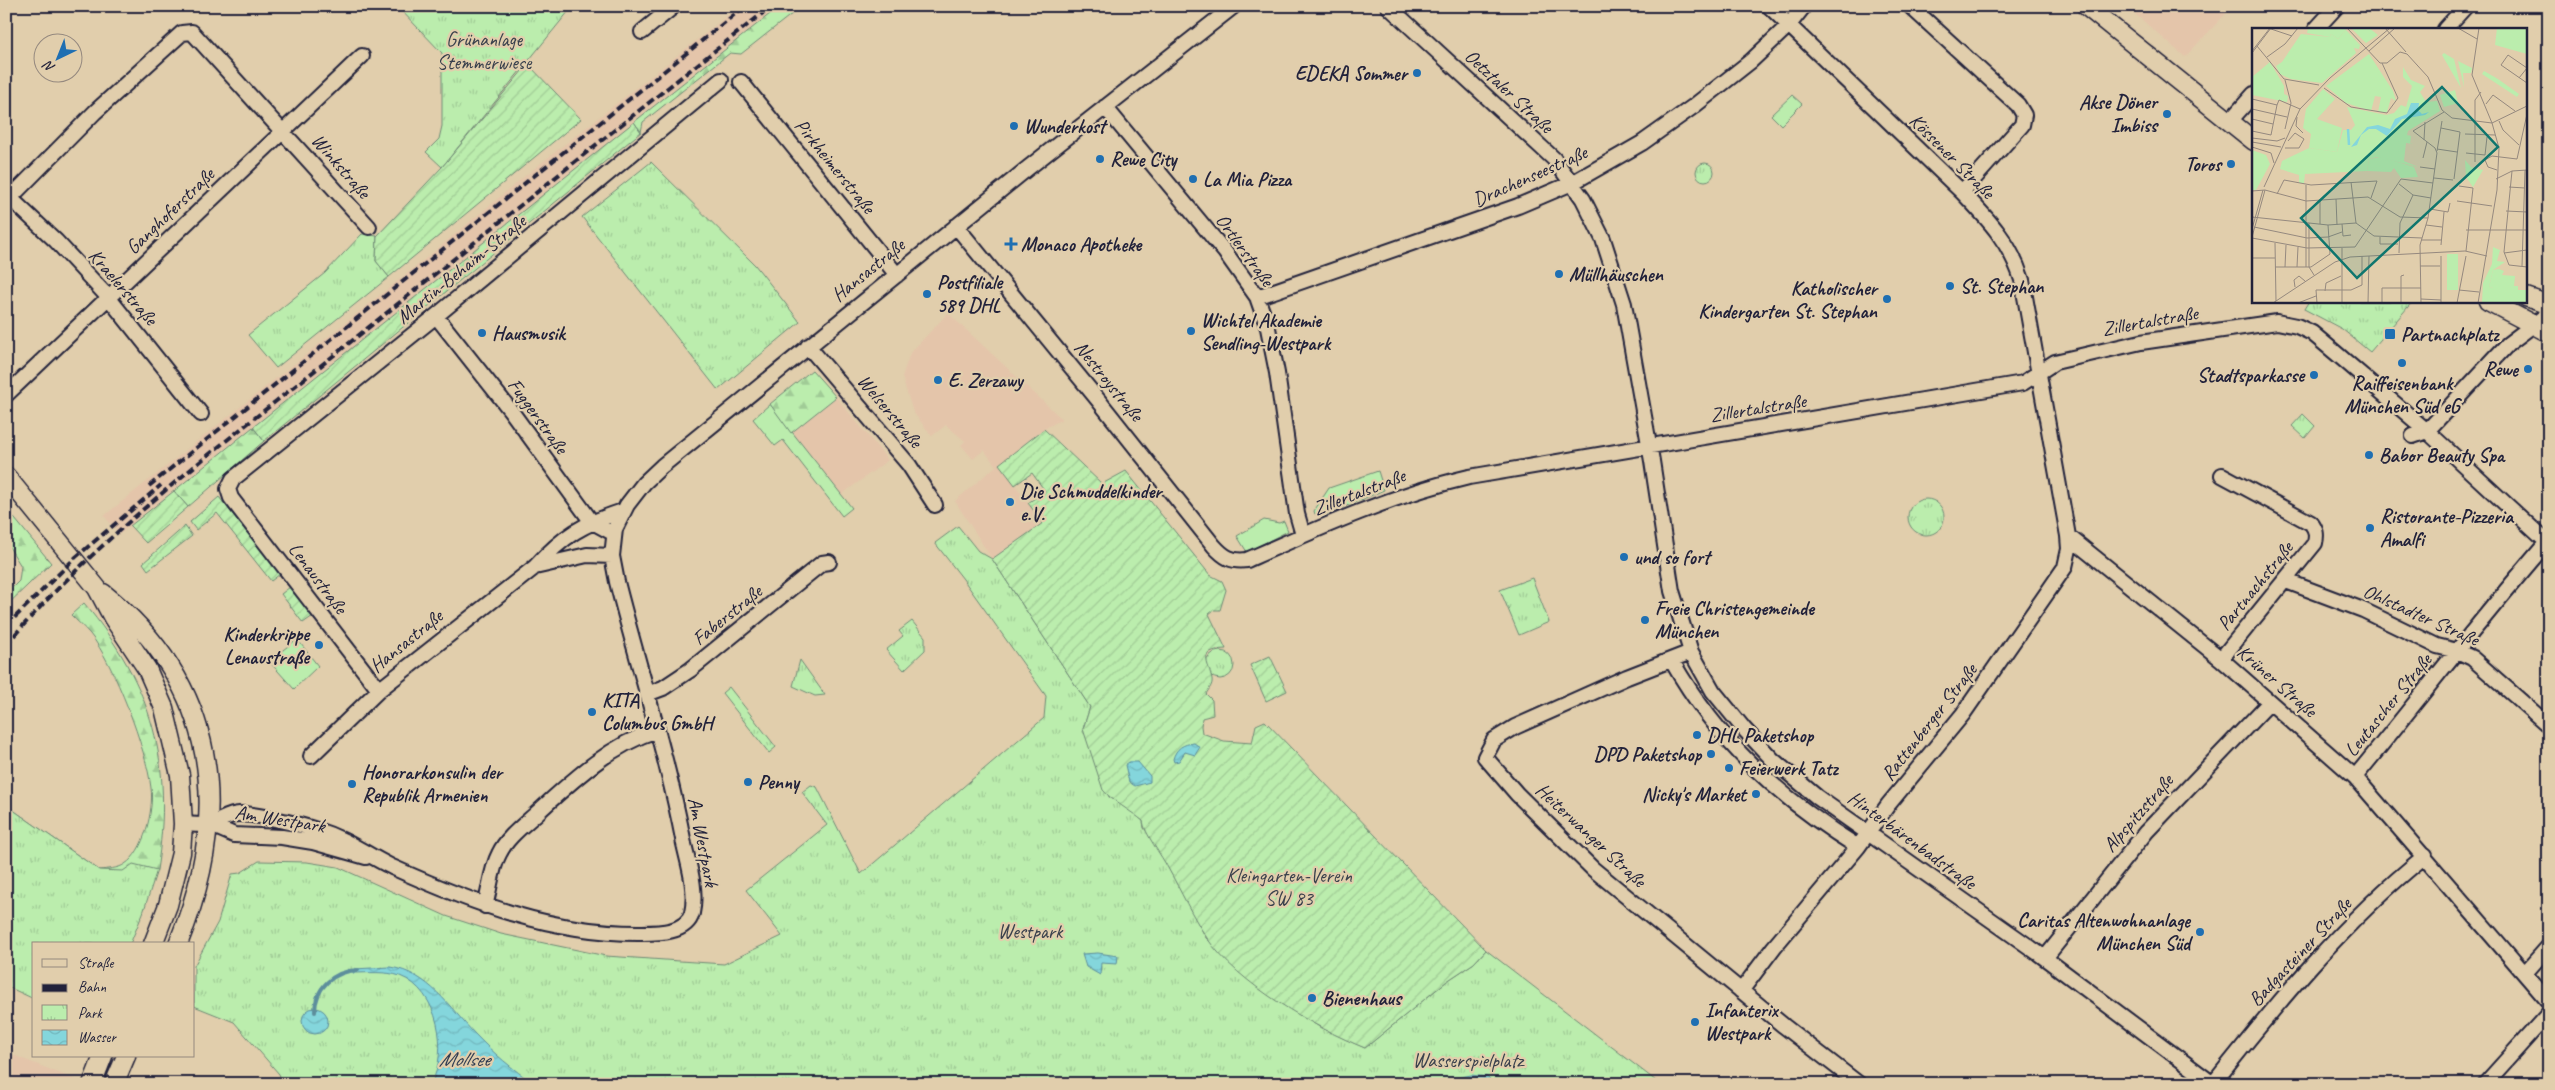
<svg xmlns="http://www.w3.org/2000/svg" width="2555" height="1090" viewBox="0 0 2555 1090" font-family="Caveat,sans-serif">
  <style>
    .built { fill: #e4c5aa }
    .grass { fill: #bbedad; stroke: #6e8874 }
    .forest { fill: url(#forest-firs); stroke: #6e8874 }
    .park { fill: url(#park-tufts); stroke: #6e8874 }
    .garden { fill: url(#garden-furrows); stroke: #6e8874 }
    .water { fill: url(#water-waves); stroke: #5d8e9c }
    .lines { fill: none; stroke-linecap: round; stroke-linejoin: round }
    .stream { stroke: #5d8e9c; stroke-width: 4 }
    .minor-casing { stroke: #22223b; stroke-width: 18 }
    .major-casing { stroke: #22223b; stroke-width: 21 }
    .minor { stroke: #e1ceac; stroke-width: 14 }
    .major { stroke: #e1ceac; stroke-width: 18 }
    .rail { stroke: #22223b; stroke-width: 4; stroke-dasharray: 8 4; stroke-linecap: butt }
    .poi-dot { fill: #1f6fb2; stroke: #e1ceac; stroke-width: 2 }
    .labels { text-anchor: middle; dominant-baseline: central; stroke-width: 4.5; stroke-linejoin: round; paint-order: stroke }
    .park-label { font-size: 20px; fill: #39404c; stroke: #e1ceac }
    .poi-label { font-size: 20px; font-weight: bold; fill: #22223b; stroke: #e1ceac; text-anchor: start }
    .street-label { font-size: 20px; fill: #22223b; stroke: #e1ceac }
    .water-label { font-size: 21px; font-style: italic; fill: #313d53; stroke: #e1ceac }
    .inset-river { fill: none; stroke: #84d6dc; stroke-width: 2.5 }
    .inset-road { fill: none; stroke: #95897f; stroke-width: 1 }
    .view { fill: #0f766e; fill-opacity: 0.15; stroke: #0f766e; stroke-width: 2.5 }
    .inset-edge { fill: none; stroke: #22223b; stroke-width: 2.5 }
  </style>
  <defs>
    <pattern id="forest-firs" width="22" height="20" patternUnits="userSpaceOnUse" patternTransform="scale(1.25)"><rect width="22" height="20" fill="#bbedad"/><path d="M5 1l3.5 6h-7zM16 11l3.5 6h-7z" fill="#a0cb96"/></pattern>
    <pattern id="park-tufts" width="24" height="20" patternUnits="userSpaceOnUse" patternTransform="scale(1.25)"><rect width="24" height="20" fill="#bbedad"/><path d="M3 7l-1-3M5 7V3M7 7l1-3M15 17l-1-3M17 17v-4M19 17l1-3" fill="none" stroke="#a0cb96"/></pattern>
    <pattern id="garden-furrows" width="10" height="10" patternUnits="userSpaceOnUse" patternTransform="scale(1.25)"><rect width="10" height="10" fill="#bbedad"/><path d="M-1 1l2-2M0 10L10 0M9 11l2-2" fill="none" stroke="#a0cb96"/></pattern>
    <pattern id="water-waves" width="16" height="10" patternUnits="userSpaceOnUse" patternTransform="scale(1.25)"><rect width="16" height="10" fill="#84d6dc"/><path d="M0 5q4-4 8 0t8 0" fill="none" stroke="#72b7be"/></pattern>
  </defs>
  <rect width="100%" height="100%" fill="#e1ceac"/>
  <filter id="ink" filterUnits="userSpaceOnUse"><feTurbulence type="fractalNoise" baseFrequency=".02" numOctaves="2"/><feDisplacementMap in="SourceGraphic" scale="10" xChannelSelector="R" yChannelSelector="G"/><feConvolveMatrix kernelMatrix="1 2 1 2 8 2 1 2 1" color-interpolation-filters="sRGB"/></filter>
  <g filter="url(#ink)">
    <path class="built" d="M740,6H780L120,534L104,516L419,264L531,171Z
      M2126,6H2233L2185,57Z
      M948,313L1062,419L1044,429L1000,464L1043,523L992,559L955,501L996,466L984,450L973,459L961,445L965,441L946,425L932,436L913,412L902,377L910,353Z
      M836,397L888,460L841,495L791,433Z
      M13,1055L74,1079L72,1084H6V1075Z"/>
    <path class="grass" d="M770,404L852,508L842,516L783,440L775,446L753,419Z
      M1378,471L1384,490L1323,516L1315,514L1314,511L1329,488Z
      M1264,520L1279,523L1284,521L1288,531L1247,552L1237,536Z
      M297,639L318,666L294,689L269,661Z"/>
    <path class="forest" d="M780,6H802L741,54L730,53L643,122L641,132L634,122Z
      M812,370L836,397L791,433L770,404Z
      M253,427L264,441L188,507L174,491Z
      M6,508L51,563L6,606V594L19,581L21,566L6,542Z
      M84,603C153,686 174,763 157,870L153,874L92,904L6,805L99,870C107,869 118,869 125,864C144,852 154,810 151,788C147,751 114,663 90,634C84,627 77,621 71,615Z"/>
    <path class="park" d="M397,6H573L442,167L426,152L439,139L442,126V53Z
      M1792,95L1802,104L1781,125L1771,115Z
      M651,162L755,265L800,322L718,390L582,217Z
      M1696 172a9 9 0 1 1 18 0a9 9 0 1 1-18 0Z
      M362,234L377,236L376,261L389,277L276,368L248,335L325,273Z
      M2309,301H2413L2370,352L2342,329L2304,309Z
      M2303,414L2315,426L2305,438L2292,426Z
      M1908 517a18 18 0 1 1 36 0a18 18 0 1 1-36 0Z
      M958,526L978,551L992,559L1090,707L1083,729L1109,797L1124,805L1143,821L1144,828L1155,843L1206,938L1266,993L1321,1028L1365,1048L1447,981L1474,963L1486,950L1660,1084H283L279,1074L234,1022L194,1006V966L218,922L232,874L240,873L259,861L307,862L338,867L446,916L501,934L606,956L724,964L782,936L746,890L827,825L802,792L811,785L817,787L861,874L1044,718L1046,696L963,579L935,543Z
      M1532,578L1549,622L1519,635L1500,590Z
      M912,621L925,637V650L904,670L886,650L903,636L899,631Z
      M1206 665a14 14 0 1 1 28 0a14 14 0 1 1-28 0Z
      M800,660L825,695L815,696L793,686Z
      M729,687L776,747L769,753L722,693Z
      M6,805L99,870L123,871L133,864L157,870L143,913L130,944H34V999L6,986Z"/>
    <path class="garden" d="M528,64L581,119L389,277L376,261L377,236L442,167Z
      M634,122L641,132L264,441L253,427Z
      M1044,429L1102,484L1126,471L1210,575L1222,581L1226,590L1220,610H1214L1209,614L1226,649C1196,650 1209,663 1212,679C1213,685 1209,689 1206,694L1212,700L1213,715L1202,718L1201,726L1202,733L1224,741L1252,743L1256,725L1265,721L1486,950L1474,963L1447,981L1365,1048C1315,1028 1237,983 1207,938C1192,916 1181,891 1168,868C1162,856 1144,833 1143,821C1131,811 1112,801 1103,790L1083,729L1090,707L992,559L1043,523L1028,503L1045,491L1032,473L1015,485L999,464Z
      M174,491L188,507L146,543L130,526Z
      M219,497L280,574L271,581L217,513L196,530L190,522Z
      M185,526L192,536L148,570L143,563Z
      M290,587L313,616L303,623L281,594Z
      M1270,656L1287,691L1266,701L1250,665Z"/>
    <path class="water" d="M1194,743L1200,747L1195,755L1185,752L1179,761L1174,762L1173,759C1176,748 1183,744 1194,743Z
      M1129,762H1138L1150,776V782L1135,786L1129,782L1125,765Z
      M1098,953L1118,956L1117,964L1101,963L1100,975L1086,967L1082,954Z
      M390,967C429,973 449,1007 475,1034C493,1053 513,1069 534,1084H431C449,1051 439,991 400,976C386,971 368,973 353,973L354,969Z
      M302 1021a13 13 0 1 1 26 0a13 13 0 1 1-26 0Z
      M1471,1075L1487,1077L1494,1084H1453L1457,1078Z"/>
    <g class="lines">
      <path class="stream" d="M315,1012C315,988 333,971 358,970"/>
      <defs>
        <path id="minor" d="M1388,6L1554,159L1583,199L1603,239L1624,304L1652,461L1672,591L1691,652L1713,691L1744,729L1773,760L1817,797L2038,953L2213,1084
          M1769,6L1962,192C1989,220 2010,242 2022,280L2068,536L2221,659L2355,777L2549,1002
          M1910,6L2018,105L2024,115L2022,125L1962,192
          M2316,29L2337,6
          M2445,29L2466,6
          M642,32L674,6
          M741,82L897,275
          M1105,107L1225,252L1257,297L1268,328L1277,373L1297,514L1303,535
          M2229,122L2254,94
          M6,194L56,241L108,297L201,414
          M11,197L95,112L182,33L192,32L369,227
          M956,226L1099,401L1214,546C1224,557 1231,562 1247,560C1319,528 1392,495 1469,477L2023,383L2055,362L2141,342L2277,322L2297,326L2312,333L2337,354L2427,431L2549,544
          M1257,297L1518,206L1572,183L1642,143L1694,106L1751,61L1789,25L1804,6
          M436,316L511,411L591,521L613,533
          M808,346L909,465L935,505
          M6,395L362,56
          M2413,436L2427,431L2508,344L2549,313
          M535,567L587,555L612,556
          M2286,581L2363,610L2437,646L2457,651L2472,658L2549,726
          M1691,652L1627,677L1515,727L1494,740L1485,757L1517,794L1593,869L1784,1026L1859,1084
          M2221,659L2315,543C2317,534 2316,530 2311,523L2222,475
          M1672,661C1718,742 1779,798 1858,847
          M379,690L231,498L228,489L233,479L436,316L721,80
          M647,694L663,688L690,670L822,563L829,562
          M311,756L379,690L535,567C564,535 583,524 623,511
          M2355,777C2420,698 2482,617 2549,540
          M183,824C191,824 202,826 210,824C219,822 229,814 239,814C258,814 298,824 317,830C347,839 365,854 392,867C472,903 553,934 642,933C658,933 687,933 692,913C697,890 689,866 684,844C667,755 639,669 617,582L612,556L615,529L627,505L644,483L662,466L1028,168L1234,6
          M209,824L234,835L282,837L313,842L366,857
          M485,906C490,889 491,869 499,854C507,837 524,825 538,812C573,780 610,745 657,730
          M2045,958L2146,832L2270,702
          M2525,973L2549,946
          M1741,991L1774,947L1858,847L1888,805L1963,714L2065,567L2069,549L2068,536
          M2213,1084C2278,1002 2344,921 2425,856
          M2485,1084L2549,1013"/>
        <path id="major" d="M2086,6L2254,141
          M2526,297L2549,305
          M2488,301L2549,333
          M6,476L97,588L113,618L147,669L164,708L180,775L183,824L181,853L168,905L153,944
          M103,593C219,686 232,812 178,944
          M92,1084L103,1056
          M114,1084L126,1056"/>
      </defs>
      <use href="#minor" class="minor-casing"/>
      <use href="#major" class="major-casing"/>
      <use href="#minor" class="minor"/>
      <use href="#major" class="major"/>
      <path class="rail" d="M149,486L745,6
        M6,626L76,557L161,485
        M6,645C101,534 219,447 333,356C479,239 624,121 772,6"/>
    </g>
  </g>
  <g class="poi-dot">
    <circle cx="1417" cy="73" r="5"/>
    <circle cx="2167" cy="114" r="5"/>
    <circle cx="1014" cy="126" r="5"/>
    <circle cx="1100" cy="159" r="5"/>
    <circle cx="2231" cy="164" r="5"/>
    <circle cx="1193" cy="179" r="5"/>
    <path d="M1008.5 236.5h5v5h5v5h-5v5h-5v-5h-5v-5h5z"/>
    <circle cx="1559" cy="274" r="5"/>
    <circle cx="1950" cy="286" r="5"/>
    <circle cx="927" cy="294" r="5"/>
    <circle cx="1887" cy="299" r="5"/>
    <circle cx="1191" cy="331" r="5"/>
    <circle cx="482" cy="333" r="5"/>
    <rect x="2384" y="328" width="12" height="12" rx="2.5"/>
    <circle cx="2402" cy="363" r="5"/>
    <circle cx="2528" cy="369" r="5"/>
    <circle cx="2314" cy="375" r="5"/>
    <circle cx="938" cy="380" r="5"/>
    <circle cx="2369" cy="455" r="5"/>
    <circle cx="1010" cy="502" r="5"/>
    <circle cx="2370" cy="528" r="5"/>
    <circle cx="1624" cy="557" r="5"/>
    <circle cx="1645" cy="620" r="5"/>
    <circle cx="319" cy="645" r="5"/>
    <circle cx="592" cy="712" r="5"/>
    <circle cx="1697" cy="735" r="5"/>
    <circle cx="1711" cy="754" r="5"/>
    <circle cx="1729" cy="768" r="5"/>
    <circle cx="748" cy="782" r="5"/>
    <circle cx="352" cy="784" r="5"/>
    <circle cx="1756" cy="794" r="5"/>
    <circle cx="2200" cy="932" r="5"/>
    <circle cx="1312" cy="998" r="5"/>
    <circle cx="1695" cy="1022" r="5"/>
  </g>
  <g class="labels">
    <g class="park-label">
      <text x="484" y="39">Grünanlage<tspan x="484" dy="23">Stemmerwiese</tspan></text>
      <text x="1289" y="875">Kleingarten-Verein<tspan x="1289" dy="23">SW 83</tspan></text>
      <text x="1030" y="931">Westpark</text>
      <text x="1468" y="1060">Wasserspielplatz</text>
    </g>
    <g class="poi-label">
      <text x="1407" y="73" text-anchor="end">EDEKA Sommer</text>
      <text x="2157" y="102" text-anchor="end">Akse Döner<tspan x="2157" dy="23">Imbiss</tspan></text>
      <text x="1024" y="126">Wunderkost</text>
      <text x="1110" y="159">Rewe City</text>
      <text x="2221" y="164" text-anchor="end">Toros</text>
      <text x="1203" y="179">La Mia Pizza</text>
      <text x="1021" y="244">Monaco Apotheke</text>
      <text x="1569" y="274">Müllhäuschen</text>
      <text x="937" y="282">Postfiliale<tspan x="937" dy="23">589 DHL</tspan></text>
      <text x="1960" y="286">St. Stephan</text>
      <text x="1877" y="288" text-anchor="end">Katholischer<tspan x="1877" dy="23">Kindergarten St. Stephan</tspan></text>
      <text x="1201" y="320">Wichtel Akademie<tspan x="1201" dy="23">Sendling-Westpark</tspan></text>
      <text x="492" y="333">Hausmusik</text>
      <text x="2401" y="334">Partnachplatz</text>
      <text x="2518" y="369" text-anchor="end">Rewe</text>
      <text x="2304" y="375" text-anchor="end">Stadtsparkasse</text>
      <text x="948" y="380">E. Zerzawy</text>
      <text x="2402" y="383" text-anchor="middle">Raiffeisenbank<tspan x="2402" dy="23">München Süd eG</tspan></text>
      <text x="2379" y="455">Babor Beauty Spa</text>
      <text x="1020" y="491">Die Schmuddelkinder<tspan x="1020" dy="23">e.V.</tspan></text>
      <text x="2380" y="516">Ristorante-Pizzeria<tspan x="2380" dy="23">Amalfi</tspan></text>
      <text x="1634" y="557">und so fort</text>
      <text x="1655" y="608">Freie Christengemeinde<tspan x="1655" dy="23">München</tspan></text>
      <text x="309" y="634" text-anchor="end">Kinderkrippe<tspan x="309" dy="23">Lenaustraße</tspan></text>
      <text x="602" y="700">KITA<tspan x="602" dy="23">Columbus GmbH</tspan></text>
      <text x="1707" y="735">DHL Paketshop</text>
      <text x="1701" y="754" text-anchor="end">DPD Paketshop</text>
      <text x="1739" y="768">Feierwerk Tatz</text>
      <text x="362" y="772">Honorarkonsulin der<tspan x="362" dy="23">Republik Armenien</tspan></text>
      <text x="758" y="782">Penny</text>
      <text x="1746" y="794" text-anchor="end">Nicky's Market</text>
      <text x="2190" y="920" text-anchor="end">Caritas Altenwohnanlage<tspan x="2190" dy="23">München Süd</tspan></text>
      <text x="1322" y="998">Bienenhaus</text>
      <text x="1705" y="1010">Infanterix<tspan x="1705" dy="23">Westpark</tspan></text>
    </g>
    <g class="street-label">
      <text transform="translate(1509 91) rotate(43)">Oetztaler Straße</text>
      <text transform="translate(1952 156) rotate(45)">Kössener Straße</text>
      <text transform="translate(341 166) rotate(49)">Winkstraße</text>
      <text transform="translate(835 166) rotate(51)">Pirkheimerstraße</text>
      <text transform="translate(1530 176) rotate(-24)">Drachenseestraße</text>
      <text transform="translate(170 211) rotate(-44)">Ganghoferstraße</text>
      <text transform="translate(1245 250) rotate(54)">Ortlerstraße</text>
      <text transform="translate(461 269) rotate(-39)">Martin-Behaim-Straße</text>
      <text transform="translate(868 270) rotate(-39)">Hansastraße</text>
      <text transform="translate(123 287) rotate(49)">Kraelerstraße</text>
      <text transform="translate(2150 321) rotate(-10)">Zillertalstraße</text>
      <text transform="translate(1109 381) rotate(51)">Nestroystraße</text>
      <text transform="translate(1758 408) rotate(-9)">Zillertalstraße</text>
      <text transform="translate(890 411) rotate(50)">Welserstraße</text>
      <text transform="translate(538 416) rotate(54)">Fuggerstraße</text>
      <text transform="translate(1359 492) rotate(-21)">Zillertalstraße</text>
      <text transform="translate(318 578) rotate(53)">Lenaustraße</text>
      <text transform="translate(2255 586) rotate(-51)">Partnachstraße</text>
      <text transform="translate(727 615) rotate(-39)">Faberstraße</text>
      <text transform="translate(2421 615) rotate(24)">Ohlstadter Straße</text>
      <text transform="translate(406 641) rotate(-39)">Hansastraße</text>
      <text transform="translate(2277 681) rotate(41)">Krüner Straße</text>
      <text transform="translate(2388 705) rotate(-51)">Leutascher Straße</text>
      <text transform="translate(1929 722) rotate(-52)">Rattenberger Straße</text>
      <text transform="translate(2138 813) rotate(-49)">Alpspitzstraße</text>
      <text transform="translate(280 819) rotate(9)">Am Westpark</text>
      <text transform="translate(1591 835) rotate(43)">Heiterwanger Straße</text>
      <text transform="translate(1912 840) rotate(36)">Hinterbärenbadstraße</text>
      <text transform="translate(703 842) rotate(79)">Am Westpark</text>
      <text transform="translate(2300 952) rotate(-47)">Badgasteiner Straße</text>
    </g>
    <g class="water-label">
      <text x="464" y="1059">Mollsee</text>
    </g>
  </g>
  <g transform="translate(2252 28)">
    <rect width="275" height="275" fill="#e1ceac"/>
    <path d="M56,0H93L94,2L86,11L79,6L78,9L55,5ZM71,61L83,71L65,91L90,100L85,124L57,120L59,106L51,100L54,81ZM247,241L252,243L250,247L263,248L262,258H266V262H275V275H241V260L237,259L241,242Z" fill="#bbedad"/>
    <path d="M195,226H206V262H195Z" fill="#bbedad"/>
    <path d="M245,0H275V26L243,17ZM151,39L159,52L173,58L168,64L174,74L185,73L188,83L156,103L155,107L159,108L158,116H161L154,115L152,133L166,139L125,129L117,131L115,143L53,146L52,155H47V147L28,141L30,133L57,120L85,124L91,102H99L103,97L95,79L134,87L142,85L149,77L154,79L160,58L151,49ZM232,43L246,51L267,66L265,69L230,46ZM203,62L206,75L192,79L188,67ZM0,122L14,127L18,136L4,162H0ZM213,132L219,139L231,142L221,159L214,149ZM241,219L248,222L245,233L253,234L241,242L237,259L241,260V274L244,275H230L231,255L240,236Z" fill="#bbedad"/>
    <path d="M99,0H117L126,7L114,15ZM94,2L108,17L107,21L102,20L104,25L70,55L39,51L28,46L24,38L30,34L49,6L78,9L79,6L86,11ZM192,25L202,31L209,60L190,27ZM117,26L141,63L144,73L139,70L135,84H126L129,69L123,68L119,83L94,75L74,58ZM206,33L220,40L219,45H211L212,59ZM18,34L32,58V66L36,68L35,74L0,67V49ZM129,129L162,139L166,149L149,150L142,140L139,144L115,143L117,131Z" fill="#bbedad"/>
    <path d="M159,75H167L166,82L170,86L177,84L173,87L150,91L135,108L124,101H117L109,107L105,117L99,119L115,99L126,97L138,101L143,91L155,86Z" fill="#84d6dc"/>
    <path class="inset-river" d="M96,101L97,117"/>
    <path class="inset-road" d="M16,0L40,8M95,0L128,35H135L148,24L155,26L176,49L190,82L200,90L240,95L275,78M133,0L154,24M206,0L225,11M227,0L220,47L240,95M5,18L32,51L67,57M0,23L18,0M117,23L143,0M0,25L19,0M15,29L33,16L46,0M267,50L275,40L256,27L249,37L275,55M72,60L99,79L135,85L146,70L130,35M0,71L25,77M234,76L241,67L263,83M25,77L27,72L48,81M0,81L35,89M45,89L44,98L51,105M0,91L21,96M247,93L251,102L267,117M189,100L208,104L202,151M33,101L39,75L33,52M0,103L19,107L25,77M213,106L243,107M0,110L25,113L33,110M172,112L173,94M0,114L29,119M0,119L19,125L22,135M33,120H47L52,111L43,105L36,113M185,121L205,124M185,123L190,93M214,125L233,127L235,109M171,130L175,114M223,134V72L229,64M168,139L183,141M245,142L236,139L233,132L240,128L265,131L275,86M260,143L252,224L257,237L275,239M182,150L201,152M244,151L260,143L275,142M99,154L104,195M147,156L161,167L179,170M207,158L221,160L214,223M12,159L48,81L78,50L138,0M257,159L273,160M0,163L13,162L54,173L116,169L148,189L176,190M25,166L32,152L59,157L125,153L119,170M84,171L85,197M68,173V196M205,173L240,178M178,181L196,184L198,175M254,183L275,184M0,189L76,197L104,195L122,208L170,210M57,195V239L62,247M90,196L91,208L99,207M174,197L190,199M2,199L55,210L76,209L90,204M0,201L11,162M214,202H275M0,209L13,162M128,209V216H146M0,210L55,220L103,219L149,151L181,155M169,212H189M23,215L24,273M189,217L192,184M90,220V275M147,225L148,195L161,167M252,225L275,222M0,230H23M168,238H188M270,238L273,142M23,239H59L78,226L76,197M33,239L34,217M45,239L46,219M54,239V157M43,259L42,252L47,248L53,253M207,262L227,264M73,263L74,255L89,248M169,271L189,272M21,275L83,234L98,229L213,223L235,228M46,275L64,268M65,275L64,262H99L110,257V228M116,275L117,228M130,275V260H169M149,275V248L152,247M169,275L168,217L176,190L185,125L183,120L161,103L192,84M189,275V228M205,275L214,228M226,275L245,162L247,120L240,95"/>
    <path class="view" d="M190,59L246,119L105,250L49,190Z"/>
    <rect width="275" height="275" class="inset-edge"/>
  </g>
  <rect width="2555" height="1090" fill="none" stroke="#e1ceac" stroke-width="25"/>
  <rect x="12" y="12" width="2530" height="1065" fill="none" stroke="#22223b" stroke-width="2" filter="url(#ink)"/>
  <rect x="32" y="942" width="162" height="115" fill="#e1ceac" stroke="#95897f"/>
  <rect x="42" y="959" width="25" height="8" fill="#e1ceac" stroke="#95897f"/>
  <text x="78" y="968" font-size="15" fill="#22223b">Straße</text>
  <rect x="42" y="984" width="25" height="8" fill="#22223b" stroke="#95897f"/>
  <text x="78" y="992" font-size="15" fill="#22223b">Bahn</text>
  <rect x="42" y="1005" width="25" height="15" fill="url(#park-tufts)" stroke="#95897f"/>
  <text x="78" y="1018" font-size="15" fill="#22223b">Park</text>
  <rect x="42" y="1030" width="25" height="15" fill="url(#water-waves)" stroke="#95897f"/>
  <text x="78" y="1042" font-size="15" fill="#22223b">Wasser</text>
  <g transform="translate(58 58) rotate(223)"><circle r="24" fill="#e1ceac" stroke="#95897f"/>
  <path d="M0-4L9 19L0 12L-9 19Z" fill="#1f6fb2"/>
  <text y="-8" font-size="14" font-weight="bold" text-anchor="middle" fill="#22223b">N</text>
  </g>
</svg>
